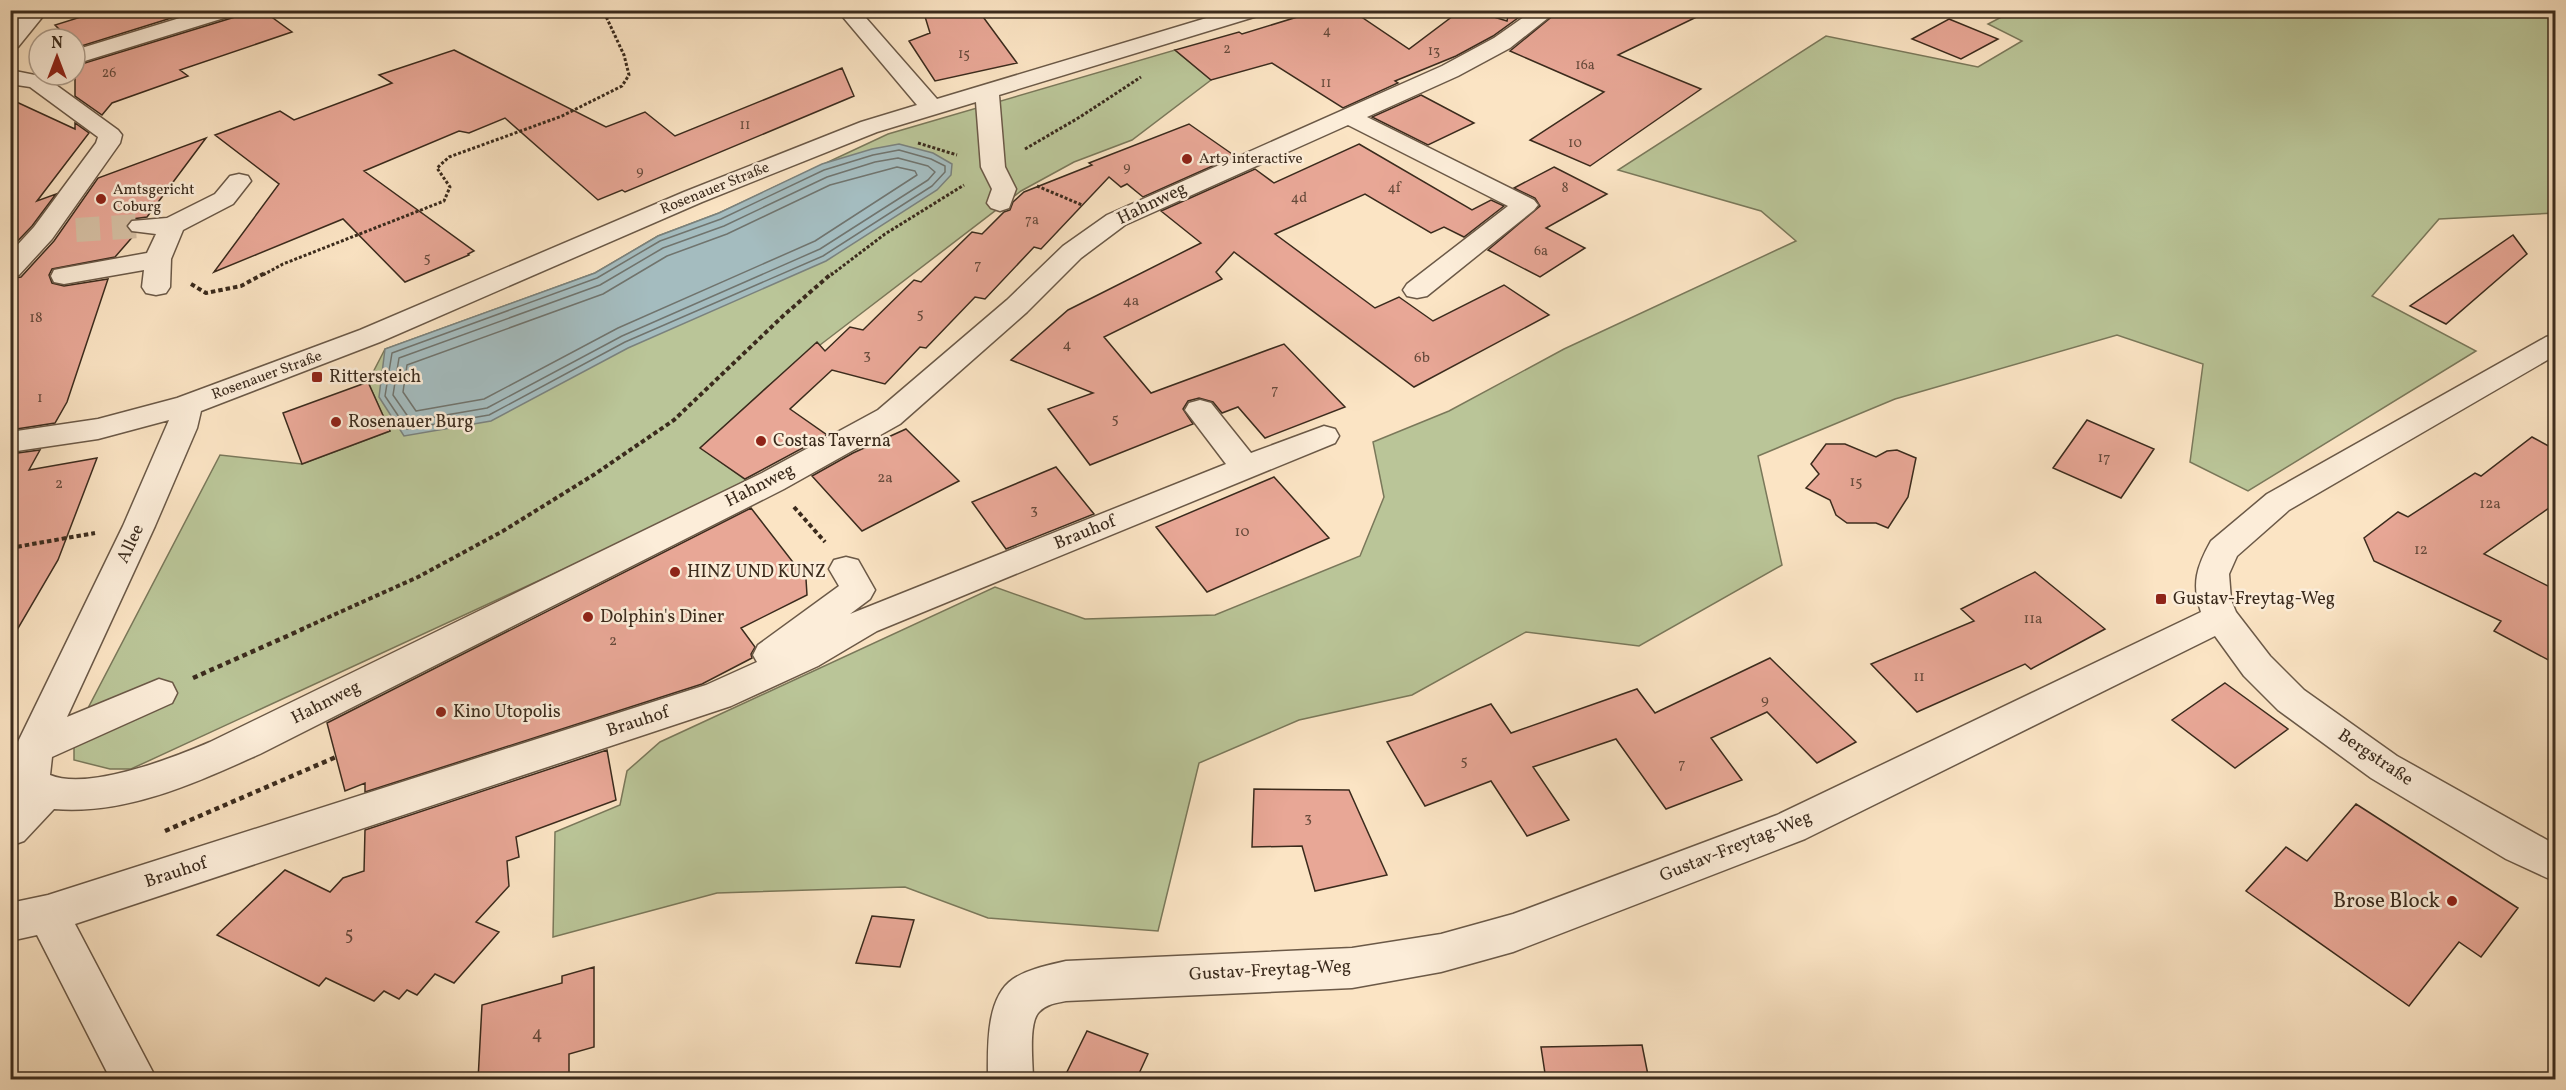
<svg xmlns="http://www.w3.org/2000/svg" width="2566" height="1090" viewBox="0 0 2566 1090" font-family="Vollkorn,serif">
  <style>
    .green { fill: #bac598; stroke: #7a785a; stroke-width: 1.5 }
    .water { fill: #a4bcbf; stroke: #7a827e; stroke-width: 1.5 }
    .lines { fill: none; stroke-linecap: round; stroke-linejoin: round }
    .shore { stroke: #70746e; stroke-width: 1.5 }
    .building { fill: #e8a796; stroke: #3b2b1d; stroke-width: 1.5 }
    .minor-tunnel { stroke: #d5bfa3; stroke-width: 24; stroke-dasharray: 24 12; stroke-linecap: butt }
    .minor-casing { stroke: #6b5947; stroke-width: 3 }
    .path-far2 { stroke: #3b2b1d; stroke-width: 3; stroke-dasharray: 3 2; stroke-linecap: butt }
    .path-far1 { stroke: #3b2b1d; stroke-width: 4; stroke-dasharray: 4.5 3; stroke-linecap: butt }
    .path { stroke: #3b2b1d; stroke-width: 4.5; stroke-dasharray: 5 4; stroke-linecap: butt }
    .minor { fill: #fcedd9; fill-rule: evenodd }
    .poi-dot { fill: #8f2418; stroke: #fcedd9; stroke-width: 2 }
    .labels { text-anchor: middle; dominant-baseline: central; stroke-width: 5; stroke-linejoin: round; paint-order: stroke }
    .far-number-label { font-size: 14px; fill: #664a3b }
    .far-poi-label { font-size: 15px; fill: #3b2b1d; stroke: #fcedd9; text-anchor: start }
    .far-street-label { font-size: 15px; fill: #3b2b1d; stroke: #fcedd9 }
    .number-label { font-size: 15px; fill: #664a3b }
    .street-label { font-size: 18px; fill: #3b2b1d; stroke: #fcedd9 }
    .poi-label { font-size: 18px; fill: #3b2b1d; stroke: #fcedd9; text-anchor: start }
    .near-number-label { font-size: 18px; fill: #664a3b }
    .near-poi-label { font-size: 21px; fill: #3b2b1d; stroke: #fcedd9; text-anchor: end }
  </style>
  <rect width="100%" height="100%" fill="#fbe4c4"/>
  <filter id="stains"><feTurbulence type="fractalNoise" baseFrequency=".00333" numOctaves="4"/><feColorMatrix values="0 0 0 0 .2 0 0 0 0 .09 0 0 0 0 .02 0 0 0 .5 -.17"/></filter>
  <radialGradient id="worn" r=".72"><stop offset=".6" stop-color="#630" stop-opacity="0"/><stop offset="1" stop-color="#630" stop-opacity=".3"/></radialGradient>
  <path class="green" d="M2013,11H2555V213L2439,219L2372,296L2476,351L2248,491L2190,462L2203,364L2117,335L1895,399L1758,456L1782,565L1639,646L1526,632L1412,695L1299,720L1199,763L1158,931L988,918L905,887L717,893L553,937L555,832L620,805L627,771L660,742L995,587L1085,619L1215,615L1360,556L1384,497L1373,442L1449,411L1564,349L1796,241L1761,211L1618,170L1826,36L1978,67L2022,41L1988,24Z
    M1175,50L1211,80L1132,140L1074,162L1021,191L820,345L767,387L701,448L750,483L131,769H110L74,760V735L220,455L302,464L390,431L368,382L385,349L595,273L658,236L719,213L888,134Z"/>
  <path class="water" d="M899,144L933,153L952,164L951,175L937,190L826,261L628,348L491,421L404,436L379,397L385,349L595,273L658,236L719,213L822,164L872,149Z"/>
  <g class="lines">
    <path class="shore" d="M899,150L931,159L945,166V172L932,186L823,256L625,342L489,415L407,429L385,396L392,353L597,278L660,241L721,219L824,170L873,155Z
      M898,158L928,166L935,172L928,180L820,249L622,336L487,408L411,421L393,395L399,358L600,285L663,248L724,226L827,177L875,162Z
      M897,167L915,171L917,175L815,241L618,328L484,399L416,411L403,392L407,365L603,294L667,256L727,234L830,185Z"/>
  </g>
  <path class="building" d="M103,10H197L75,48V39H69L55,25Z
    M242,10H262L292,32L180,70L188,76L112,103L102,115L75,96V66L238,16Z
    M923,10H978L1017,63L935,81L909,41L930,33Z
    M1320,10H1351L1409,49L1461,10H1471L1507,21L1509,10H1529L1493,36L1456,56L1395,81L1398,83L1343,108L1272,63L1211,80L1175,50L1239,32L1242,34Z
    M1560,10H1711L1618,55L1701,89L1590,166L1530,140L1604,92L1510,51Z
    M1949,19L1998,39L1961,59L1912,39Z
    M454,50L606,127L645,112L675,136L842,68L854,96L625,192L622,190L598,200L505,118L469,133L459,131L364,171L474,251L468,254L469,255L405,282L343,219L214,272L279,184L215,135L280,111L294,120L392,83L379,75Z
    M1421,95L1474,123L1428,145L1372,117Z
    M10,99L75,129V123L89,133L37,201L56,194L32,226L10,249Z
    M1189,124L1235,156L1143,197L1127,184L1121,187L1109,177L1041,249L1034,247L985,299L975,297L926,348L920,347L885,384L832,370L790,409L827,435L745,479L700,448L817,342L825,351L850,327L863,330L914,280L921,282L972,232L982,234L1004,212L1010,210L1013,202L1024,192L1092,165L1089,163Z
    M206,138L147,217L132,219L126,225L130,232L135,234L115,257L52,269L49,275L52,283L64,286L108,279L67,402L55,423L10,430V279L21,277L54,241L98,178Z
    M1359,144L1472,210L1491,200L1504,206L1464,237L1444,227L1431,233L1365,194L1275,234L1375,308L1399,297L1433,321L1504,285L1549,315L1414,387L1234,252L1216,272L1222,279L1104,337L1151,393L1284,344L1345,407L1265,438L1238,407L1222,413L1213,402L1199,398L1188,401L1183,409L1193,424L1090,465L1048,409L1093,393L1011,360L1068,310L1201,243L1161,211L1255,169L1274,183Z
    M1554,167L1607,194L1546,228L1585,248L1540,277L1488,250L1540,206L1535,198L1514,188Z
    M2513,235L2527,254L2446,324L2410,306Z
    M368,382L390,431L302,464L283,413Z
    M2087,420L2154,449L2121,498L2053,468Z
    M906,429L959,481L862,531L812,476L853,453Z
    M2532,437L2556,450V503L2484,554L2556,590V664L2494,631L2501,621L2374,561L2364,538L2398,512L2408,517L2475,473L2481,476Z
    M1826,444H1845L1876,457L1887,451L1897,450L1916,458L1908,497L1888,528L1876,523H1847L1836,515L1830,500L1806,488L1819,474L1811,464Z
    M40,450L29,470L97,458L58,560L10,642V454Z
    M1056,467L1094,514L1006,549L972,502Z
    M1274,477L1329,538L1207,592L1156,527Z
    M751,508L806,579L807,595L741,628L755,647L751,654L752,658L702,684L365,792V783L345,791L327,723Z
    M2035,572L2105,629L2031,669L2025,664L1917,712L1871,664L1974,621L1961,609Z
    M1770,658L1856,742L1817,763L1767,712L1711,738L1742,780L1666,809L1616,739L1533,767L1569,820L1527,836L1491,781L1425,806L1387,742L1491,704L1511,733L1637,689L1655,713Z
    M2225,683L2288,729L2235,768L2172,720Z
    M607,750L616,800L516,837L519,857L507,861L509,886L476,922L499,932L454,983L435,974L417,995L407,990L399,999L384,991L374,1001L326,978L319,986L217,935L285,870L330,892L343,878L364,871L365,830Z
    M1254,789L1349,790L1387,875L1315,891L1302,846L1252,847Z
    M2356,804L2518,908L2481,957L2459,942L2409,1006L2246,891L2286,847L2307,861Z
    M872,916L914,920L900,967L856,963Z
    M594,967V1047L569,1054V1080H478L482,1005L562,983V976Z
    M1087,1031L1148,1054L1136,1080H1063Z
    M1642,1045L1649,1080H1546L1541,1047Z"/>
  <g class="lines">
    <path class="minor-tunnel" d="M76,230L141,226"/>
    <defs>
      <path id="minor" d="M26,10H48L18,47L10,48V28Z
        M206,10H240L237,14L75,64V50Z
        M837,10H859L937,99L1233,10H1267L1264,14L999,95L1005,167L1016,189L1009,208L1000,211L991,208L987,203L992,189L981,167L976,102L877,132L702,202L380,342L201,411L197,428L155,526L67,717L159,679L172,683L177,693L172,703L52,757L50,775C88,791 173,758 210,742L762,473L878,410L1007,300L1063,246L1107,215L1442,66L1494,38L1534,10H1558L1510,48L1458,76L1367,117L1534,200L1538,205L1534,210L1427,296L1417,298L1407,296L1403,290L1407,284L1508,206L1348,125L1125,225L1081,258L1027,312L900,424L784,489L260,754C195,783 127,815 54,809L24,841L10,846V803L18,795L11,782L15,748L123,526L169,420L98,439L10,452V432L98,419L177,398L360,330L684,192L861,122L917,105Z
        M10,70L45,77L118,130L122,135L120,143L52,239L19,275L10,277V253L34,227L96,143L98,137L30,87L10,84Z
        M239,174L248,176L251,181L233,204L183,230L171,259L170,287L166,293L156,295L146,293L142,287L144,270L64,284L54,282L51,276L54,270L64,268L147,253L156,234L132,231L128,226L132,221L167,218L215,194L230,176Z
        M2556,334V355L2289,510L2237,556L2229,574L2231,600L2236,612L2270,656L2304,690L2397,756L2556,845V882L2506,859L2371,778L2278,710L2244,676L2215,636L1805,839L1513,952L1441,972L1352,988L1066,1001C1057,1003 1046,1004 1039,1012C1028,1023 1033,1064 1033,1080H988C988,1050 985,998 1013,979C1028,969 1049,965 1066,961L1352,948L1441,934L1513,914L1777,815L2201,612C2191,584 2197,566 2211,541L2267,494L2546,337Z
        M1200,400L1211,403L1251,453L1324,426L1335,429L1339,436L1335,443L877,631L818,666L731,706L75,924L157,1080H111L37,935L10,941V903L48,895L706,685L757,662L753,655L758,645L839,586L829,569L834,560L846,557L858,560L875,590L870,599L850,614L1226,464L1185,410L1189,403Z"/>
    </defs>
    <use href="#minor" class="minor-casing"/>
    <path class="path-far2" d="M918,143L957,155
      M1025,149L1080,117L1141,77
      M1037,186L1082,205
      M263,275L283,264L444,201L450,187L437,168L449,157L562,116L622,86L629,75L624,55L603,10
      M831,275L885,234L964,185"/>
    <path class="path-far1" d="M191,284L206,293L241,286L265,273
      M794,507L825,542
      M10,548L95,533
      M300,630L418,577L503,531L595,474L674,420L783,316L832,273"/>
    <path class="path" d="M193,678L303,629
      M165,831L336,757"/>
    <use href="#minor" class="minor"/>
  </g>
  <g class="poi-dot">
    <circle cx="1187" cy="159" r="6"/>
    <circle cx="101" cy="199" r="6"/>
    <rect x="311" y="371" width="12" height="12" rx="3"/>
    <circle cx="336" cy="422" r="6"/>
    <circle cx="761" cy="441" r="6"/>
    <circle cx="675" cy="572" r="6"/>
    <rect x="2155" y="593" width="12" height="12" rx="3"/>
    <circle cx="588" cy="617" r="6"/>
    <circle cx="441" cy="712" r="6"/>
    <circle cx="2452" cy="901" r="6"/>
  </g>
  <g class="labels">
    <g class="far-number-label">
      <text x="1327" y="31">4</text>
      <text x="1227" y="49">2</text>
      <text x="1434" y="51">13</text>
      <text x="964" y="54">15</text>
      <text x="1585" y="65">16a</text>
      <text x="109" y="73">26</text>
      <text x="1326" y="83">11</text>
      <text x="745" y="125">11</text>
      <text x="1575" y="143">10</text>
      <text x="1127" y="167">9</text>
      <text x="640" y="171">9</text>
      <text x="1394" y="188">4f</text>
      <text x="1565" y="188">8</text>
      <text x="1299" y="198">4d</text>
      <text x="1032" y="220">7a</text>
      <text x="1541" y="251">6a</text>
    </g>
    <g class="far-poi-label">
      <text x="1199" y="159">Art9 interactive</text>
      <text x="113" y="190">Amtsgericht<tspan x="113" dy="17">Coburg</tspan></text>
    </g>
    <g class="far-street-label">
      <text transform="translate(715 189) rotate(-22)">Rosenauer Straße</text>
      <text transform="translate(267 376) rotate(-20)">Rosenauer Straße</text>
    </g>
    <g class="number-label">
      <text x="427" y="258">5</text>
      <text x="978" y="265">7</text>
      <text x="1131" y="301">4a</text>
      <text x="920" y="314">5</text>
      <text x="36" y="318">18</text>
      <text x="1067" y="345">4</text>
      <text x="867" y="355">3</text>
      <text x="1422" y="358">6b</text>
      <text x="1275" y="390">7</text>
      <text x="40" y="398">1</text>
      <text x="1115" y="419">5</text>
      <text x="2104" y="458">17</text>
      <text x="885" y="478">2a</text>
      <text x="1856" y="482">15</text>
      <text x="59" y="484">2</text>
      <text x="2490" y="504">12a</text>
      <text x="1034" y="510">3</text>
      <text x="1242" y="532">10</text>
      <text x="2421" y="550">12</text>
      <text x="2033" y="619">11a</text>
      <text x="613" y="641">2</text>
      <text x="1919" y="677">11</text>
      <text x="1765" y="700">9</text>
      <text x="1464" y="761">5</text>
      <text x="1682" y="764">7</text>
      <text x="1308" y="818">3</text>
    </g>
    <g class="street-label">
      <text transform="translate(1152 204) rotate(-26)">Hahnweg</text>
      <text transform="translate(760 486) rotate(-27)">Hahnweg</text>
      <text transform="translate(1085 533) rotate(-22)">Brauhof</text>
      <text transform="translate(131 544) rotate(-65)">Allee</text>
      <text transform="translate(326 703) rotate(-27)">Hahnweg</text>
      <text transform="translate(638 722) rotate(-18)">Brauhof</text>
      <text transform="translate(2375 758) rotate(34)">Bergstraße</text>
      <text transform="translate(1736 847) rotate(-22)">Gustav-Freytag-Weg</text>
      <text transform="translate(176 873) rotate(-18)">Brauhof</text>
      <text transform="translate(1270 971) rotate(-3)">Gustav-Freytag-Weg</text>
    </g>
    <g class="poi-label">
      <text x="329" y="377">Rittersteich</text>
      <text x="348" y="422">Rosenauer Burg</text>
      <text x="773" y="441">Costas Taverna</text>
      <text x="687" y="572">HINZ UND KUNZ</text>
      <text x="2173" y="599">Gustav-Freytag-Weg</text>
      <text x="600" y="617">Dolphin's Diner</text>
      <text x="453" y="712">Kino Utopolis</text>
    </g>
    <g class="near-number-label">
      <text x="349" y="935">5</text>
      <text x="537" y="1034">4</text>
    </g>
    <g class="near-poi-label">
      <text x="2440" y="901">Brose Block</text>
    </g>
  </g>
  <rect width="2566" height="1090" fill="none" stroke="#fbe4c4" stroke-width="36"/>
  <rect x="12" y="12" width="2542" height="1066" fill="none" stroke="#3b2b1d" stroke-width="3"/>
  <rect x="18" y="18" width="2530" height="1054" fill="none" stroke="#3b2b1d" stroke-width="1.5"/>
  <g transform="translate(57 57)"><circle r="28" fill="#fcedd9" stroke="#af9f8e" stroke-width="1.5"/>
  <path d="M0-4.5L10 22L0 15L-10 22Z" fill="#8f2418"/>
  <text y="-9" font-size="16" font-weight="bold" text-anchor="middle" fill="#3b2b1d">N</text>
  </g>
  <rect width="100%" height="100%" filter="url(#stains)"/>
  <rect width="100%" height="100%" fill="url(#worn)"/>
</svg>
